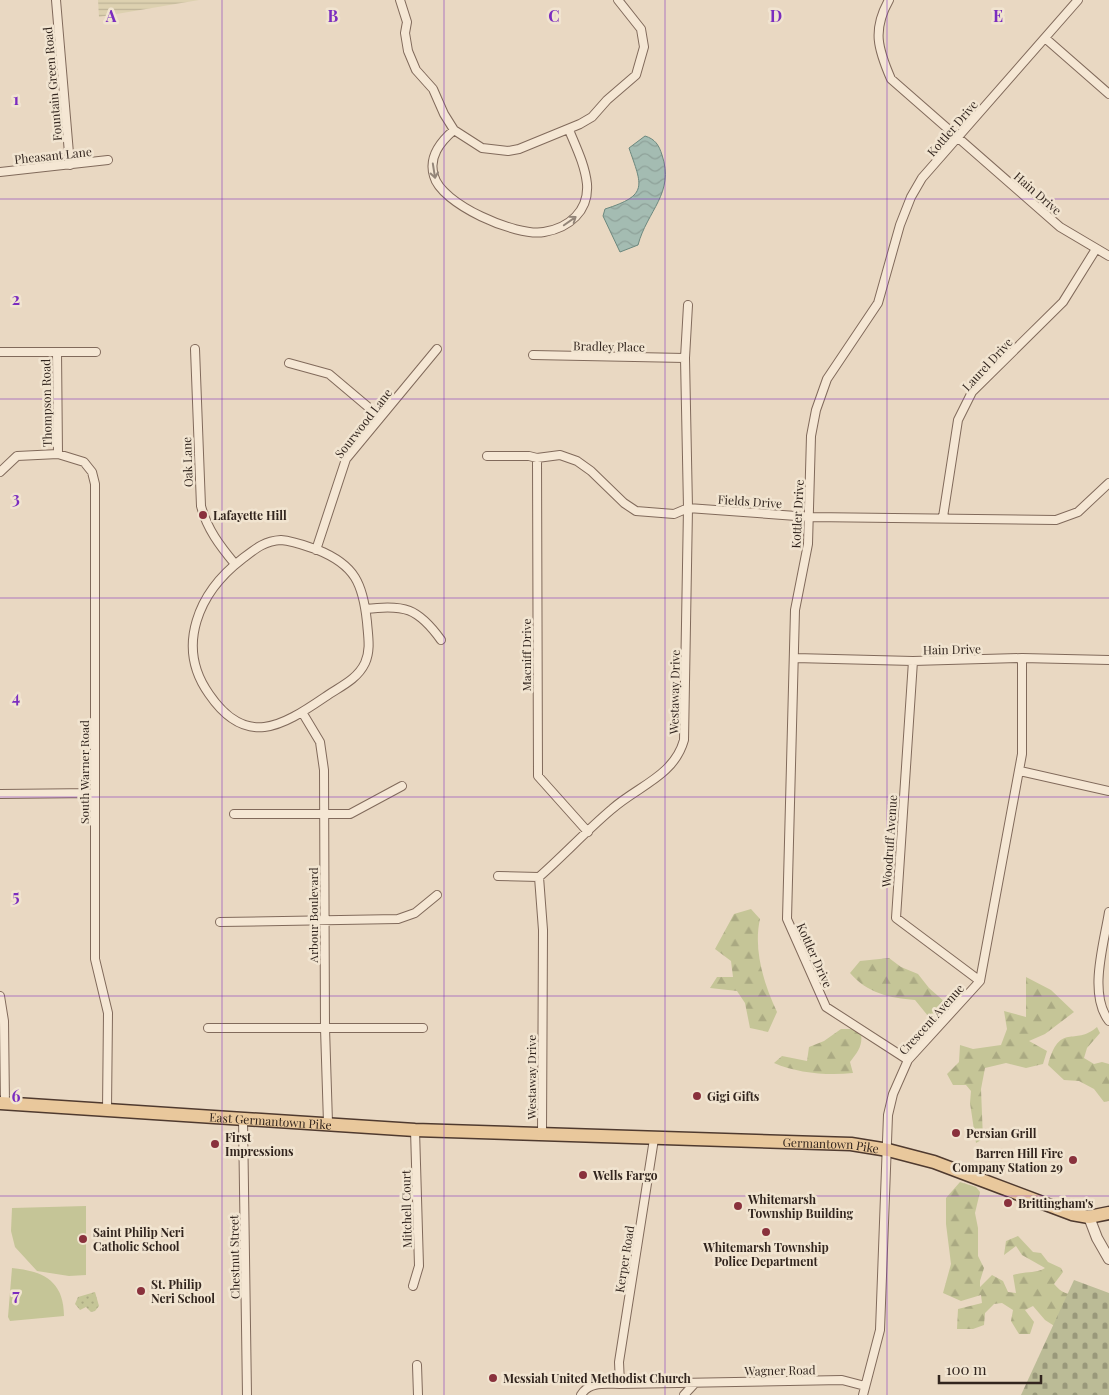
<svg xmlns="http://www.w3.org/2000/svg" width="1109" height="1395" viewBox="0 0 1109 1395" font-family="'Playfair Display',serif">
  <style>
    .farmland { fill: url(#farmland-rules) }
    .grass { fill: #c5c597 }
    .forest { fill: url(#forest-firs) }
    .cemetery { fill: url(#cemetery-stones) }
    .park { fill: url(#park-dots) }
    .water { fill: url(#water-waves); stroke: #6c887e }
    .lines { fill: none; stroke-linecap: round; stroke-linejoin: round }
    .minor-casing { stroke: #816a5b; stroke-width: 10 }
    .tertiary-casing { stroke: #816a5b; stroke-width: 12 }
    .primary-casing { stroke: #4f3a2f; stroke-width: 15 }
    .minor { stroke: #f5e7d4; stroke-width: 8 }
    .tertiary { stroke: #f5e7d4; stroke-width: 10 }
    .primary { stroke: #e9c89c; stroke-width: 12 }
    .oneway { stroke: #948679 }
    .grid { fill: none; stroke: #7b2cbf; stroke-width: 1; stroke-opacity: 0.55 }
    .poi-dot { fill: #89313c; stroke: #f1e4d0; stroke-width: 2 }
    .labels { text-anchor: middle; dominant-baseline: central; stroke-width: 5; stroke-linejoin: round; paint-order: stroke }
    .street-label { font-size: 12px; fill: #32251e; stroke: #f1e4d0 }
    .poi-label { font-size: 12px; font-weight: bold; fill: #32251e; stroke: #f1e4d0; text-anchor: start }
    .grid-label { font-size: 16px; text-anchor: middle; font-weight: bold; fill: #7b2cbf; stroke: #f1e4d0; stroke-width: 5; stroke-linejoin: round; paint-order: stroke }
  </style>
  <defs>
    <pattern id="farmland-rules" width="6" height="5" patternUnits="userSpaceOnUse" patternTransform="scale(1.25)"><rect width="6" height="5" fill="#ddd1b0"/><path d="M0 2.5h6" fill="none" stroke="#beb397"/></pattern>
    <pattern id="forest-firs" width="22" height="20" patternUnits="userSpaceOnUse" patternTransform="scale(1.25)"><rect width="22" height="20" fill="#c5c597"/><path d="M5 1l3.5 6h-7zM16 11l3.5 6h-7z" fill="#aaa982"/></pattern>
    <pattern id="cemetery-stones" width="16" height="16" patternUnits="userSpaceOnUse" patternTransform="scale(1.25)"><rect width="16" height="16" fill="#bbbb96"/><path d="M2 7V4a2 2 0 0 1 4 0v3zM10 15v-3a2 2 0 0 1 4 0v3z" fill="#99987a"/></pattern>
    <pattern id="park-dots" width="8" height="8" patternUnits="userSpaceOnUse" patternTransform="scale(1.25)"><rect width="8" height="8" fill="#c5c597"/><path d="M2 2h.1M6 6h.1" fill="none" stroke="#aaa982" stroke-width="1.8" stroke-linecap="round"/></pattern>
    <pattern id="water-waves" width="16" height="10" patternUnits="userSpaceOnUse" patternTransform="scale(1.25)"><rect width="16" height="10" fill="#a4bcb2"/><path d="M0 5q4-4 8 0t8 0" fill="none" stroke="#8ea199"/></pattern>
  </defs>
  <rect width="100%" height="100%" fill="#e9d8c2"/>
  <path class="farmland" d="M98,0H199L99,17Z"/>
  <path class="grass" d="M86,1206V1275L69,1276L37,1271L15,1247L11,1231L12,1208Z
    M12,1268C42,1271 64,1280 64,1316L10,1321L8,1317Z"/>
  <path class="forest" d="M751,909L760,919C753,950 764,984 777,1012L768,1032L750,1028L745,1003L737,991L710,988L717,977H733L731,961L715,949L734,914Z
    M889,958L901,967L918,974L929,988L946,1003L949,1011L933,1022L915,1000C890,998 867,993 850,973L860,961Z
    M1026,977L1051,990L1074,1012L1045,1034L1029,1041L1047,1051L1043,1064L1026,1068L1006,1063L985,1068L981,1089L983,1139L976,1143L970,1103L971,1091L966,1085H953L947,1074L959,1062L960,1045L973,1049L1001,1045L1007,1029L1004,1011L1026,1017Z
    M1097,1027L1100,1033L1087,1048L1084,1058L1094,1064L1102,1062L1109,1064V1101L1104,1102L1094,1089L1079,1081L1064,1080L1048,1065C1060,1021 1074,1047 1097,1027Z
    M841,1029H860C864,1044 859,1050 850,1062L853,1073C828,1076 797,1073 774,1063L782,1056L807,1061L809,1047L824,1041Z
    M960,1182L976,1187L980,1192L975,1213L978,1228V1256L984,1268L980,1281V1287L992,1275L1003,1281L1008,1292L1016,1293L1013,1275C1025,1271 1035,1274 1045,1268L1022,1255L1016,1246L1004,1255L1006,1241L1018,1236L1033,1252L1041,1253L1048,1262L1061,1268L1063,1272L1054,1284C1062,1293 1066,1294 1077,1295L1059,1329L1045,1320L1033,1306L1025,1310L1034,1322L1030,1334H1019L1011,1321L1013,1310L1002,1303L994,1304L985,1313L984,1325L973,1329H957L958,1309L982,1303L981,1295L961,1301L943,1293L951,1264L946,1224V1198Z"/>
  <path class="cemetery" d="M1074,1280L1109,1293V1395H1021Z"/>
  <path class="park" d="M95,1292L99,1306L95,1311L91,1312L86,1307L80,1310L75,1304L78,1297Z"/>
  <path class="water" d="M645,136C655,139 659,145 662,155C675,193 647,211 638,245L620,252L603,216L605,209C649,195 642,186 629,148Z"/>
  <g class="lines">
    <defs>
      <path id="minor" d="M56,0L70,165
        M400,0L407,22L405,33L408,51L416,70L433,89L444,114L454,130L482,148L508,151L519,149L580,124L592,117L607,100L636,75L644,47L641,29L618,0
        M889,0C872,30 878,49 891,79L1060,227L1109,256
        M1045,38L1109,94
        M454,130C440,142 428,157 434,176C441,204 516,237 544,232C569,228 589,211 587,184C585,165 576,147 569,130
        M0,172L108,160
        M195,349L201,506C207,529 220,546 235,564
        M0,352H96
        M57,352L58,454
        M533,355L685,358
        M289,363L329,374L380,417
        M487,456H529L537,458L560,455L577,461L591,471L624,503L636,511L674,514L688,508L810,517L1056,520L1078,512L1109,483
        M537,458L538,776L588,832
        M0,472L17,456L58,454L84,462L92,472L95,484V959L108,1013L107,1110
        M943,517L958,420L972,392L1063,302L1096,249
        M281,540C294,541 306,546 318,550C355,565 363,584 367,622C368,636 371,650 365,663C357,680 339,687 325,697C281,727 246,748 209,694C175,646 199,592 242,559C255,549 264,541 281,540Z
        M316,550L346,459L437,349
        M366,609C404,604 418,608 441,640
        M795,658L913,661L1022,658L1109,660
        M913,661L896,918L980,981
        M302,712L320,742L324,770L325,1028L328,1123
        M1020,771L1109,791
        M0,794L95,793
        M234,814H350L402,786
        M498,876L539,877
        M1109,912C1104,944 1088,994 1109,1021
        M220,922L398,919L415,913L437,895
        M0,996L4,1021L5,1104
        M208,1028H423
        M908,1060L826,1007L787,919L795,610L808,544L811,436L816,410L827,379L878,303L900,225L911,197L922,178L1078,0
        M243,1119L247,1395
        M542,1134L543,930L539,877C564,855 587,830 612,809C638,786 674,776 684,740L688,508L685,358L688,305
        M413,1286L419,1266L415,1130
        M417,1365L418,1395
        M620,1384L619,1362L654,1139
        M581,1395C589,1381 606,1384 620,1384L842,1380L865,1386
        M684,1395L695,1383
        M863,1395L880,1330L888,1115L893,1094L908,1060L980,981L1022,754V658"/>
      <path id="tertiary" d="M1089,1217L1097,1238L1109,1259"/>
      <g id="primary">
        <path id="s1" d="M0,1103L415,1130L851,1144L888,1150L934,1162L1072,1214L1089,1217L1109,1213"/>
      </g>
    </defs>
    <use href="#minor" class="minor-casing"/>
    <use href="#tertiary" class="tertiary-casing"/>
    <use href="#primary" class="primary-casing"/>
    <use href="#minor" class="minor"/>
    <use href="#tertiary" class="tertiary"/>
    <use href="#primary" class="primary"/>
  </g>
  <defs><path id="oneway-shaft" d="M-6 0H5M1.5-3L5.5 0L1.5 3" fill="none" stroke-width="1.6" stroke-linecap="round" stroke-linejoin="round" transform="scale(1.25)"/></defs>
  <g class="oneway">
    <use href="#oneway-shaft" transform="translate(434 171) rotate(81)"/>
    <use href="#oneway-shaft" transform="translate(570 221) rotate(-35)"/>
  </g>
  <path class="grid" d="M222,0V1395M444,0V1395M665,0V1395M887,0V1395M0,199H1109M0,399H1109M0,598H1109M0,797H1109M0,996H1109M0,1196H1109"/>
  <g class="poi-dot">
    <circle cx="203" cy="515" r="5"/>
    <circle cx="697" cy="1096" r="5"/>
    <circle cx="956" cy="1133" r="5"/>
    <circle cx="215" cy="1144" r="5"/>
    <circle cx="1073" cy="1160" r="5"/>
    <circle cx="583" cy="1175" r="5"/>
    <circle cx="1008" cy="1203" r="5"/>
    <circle cx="738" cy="1206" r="5"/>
    <circle cx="766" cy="1232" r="5"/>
    <circle cx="83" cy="1239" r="5"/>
    <circle cx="141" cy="1291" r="5"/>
    <circle cx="493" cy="1378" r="5"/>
  </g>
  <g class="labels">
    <g class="street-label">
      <text transform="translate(52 84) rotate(-95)">Fountain Green Road</text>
      <text transform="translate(952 128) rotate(-49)">Kottler Drive</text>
      <text transform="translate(53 155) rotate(-6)">Pheasant Lane</text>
      <text transform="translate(1038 193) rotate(41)">Hain Drive</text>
      <text transform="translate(609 346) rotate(1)">Bradley Place</text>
      <text transform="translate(987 364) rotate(-47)">Laurel Drive</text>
      <text transform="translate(46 403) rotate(-91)">Thompson Road</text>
      <text transform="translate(363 423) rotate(-52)">Sourwood Lane</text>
      <text transform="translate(187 462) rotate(-92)">Oak Lane</text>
      <text transform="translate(750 501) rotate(4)">Fields Drive</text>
      <text transform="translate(797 514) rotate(-87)">Kottler Drive</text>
      <text transform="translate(952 649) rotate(-1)">Hain Drive</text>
      <text transform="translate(526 655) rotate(-90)">Macniff Drive</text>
      <text transform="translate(674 692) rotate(-89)">Westaway Drive</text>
      <text transform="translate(84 772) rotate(-90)">South Warner Road</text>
      <text transform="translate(889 841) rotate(-86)">Woodruff Avenue</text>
      <text transform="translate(313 915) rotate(-90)">Arbour Boulevard</text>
      <text transform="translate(815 955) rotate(66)">Kottler Drive</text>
      <text transform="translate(931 1019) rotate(-48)">Crescent Avenue</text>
      <text transform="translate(531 1077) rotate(-90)">Westaway Drive</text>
      <text stroke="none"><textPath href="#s1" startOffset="271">East Germantown Pike</textPath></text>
      <text stroke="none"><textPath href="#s1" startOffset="832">Germantown Pike</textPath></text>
      <text transform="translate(406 1209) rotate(-91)">Mitchell Court</text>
      <text transform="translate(234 1257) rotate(-91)">Chestnut Street</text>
      <text transform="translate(624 1259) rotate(-81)">Kerper Road</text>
      <text transform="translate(780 1370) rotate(-1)">Wagner Road</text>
    </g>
    <g class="poi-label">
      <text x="213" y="515">Lafayette Hill</text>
      <text x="707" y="1096">Gigi Gifts</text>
      <text x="966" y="1133">Persian Grill</text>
      <text x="225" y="1137">First<tspan x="225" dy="14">Impressions</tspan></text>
      <text x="1063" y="1153" text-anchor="end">Barren Hill Fire<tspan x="1063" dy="14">Company Station 29</tspan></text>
      <text x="593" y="1175">Wells Fargo</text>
      <text x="748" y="1199">Whitemarsh<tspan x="748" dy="14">Township Building</tspan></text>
      <text x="1018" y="1203">Brittingham's</text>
      <text x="93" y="1232">Saint Philip Neri<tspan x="93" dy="14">Catholic School</tspan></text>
      <text x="766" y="1247" text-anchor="middle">Whitemarsh Township<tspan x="766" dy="14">Police Department</tspan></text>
      <text x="151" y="1284">St. Philip<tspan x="151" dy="14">Neri School</tspan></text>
      <text x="503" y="1378">Messiah United Methodist Church</text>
    </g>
  </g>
  <g class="grid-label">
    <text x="111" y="22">A</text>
    <text x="333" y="22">B</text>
    <text x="554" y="22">C</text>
    <text x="776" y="22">D</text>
    <text x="998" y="22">E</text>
    <text x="16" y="105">1</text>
    <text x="16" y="305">2</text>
    <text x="16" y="504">3</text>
    <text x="16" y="703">4</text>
    <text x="16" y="902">5</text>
    <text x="16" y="1102">6</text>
    <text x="16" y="1301">7</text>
  </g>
  <path d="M939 1375v8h102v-8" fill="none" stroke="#32251e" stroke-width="2.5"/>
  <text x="946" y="1375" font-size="15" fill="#32251e" stroke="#f1e4d0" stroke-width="4" paint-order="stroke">100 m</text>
</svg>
